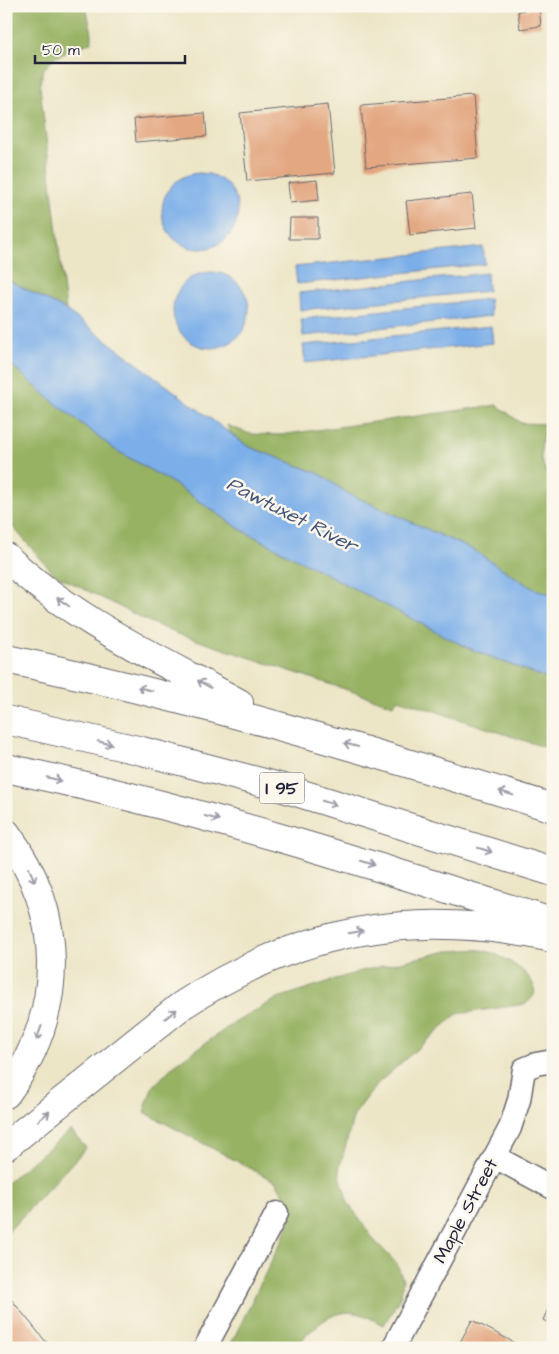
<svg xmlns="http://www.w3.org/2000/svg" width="559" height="1354" viewBox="0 0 559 1354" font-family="'Architects Daughter',sans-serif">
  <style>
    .forest { fill: #97b264; stroke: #5c6a50 }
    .water { fill: #7cafe9; stroke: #4f6892 }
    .building { fill: #e3a781 }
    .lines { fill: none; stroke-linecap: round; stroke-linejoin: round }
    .minor-casing { stroke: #69666c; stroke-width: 25 }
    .highway-casing { stroke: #69666c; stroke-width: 30 }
    .minor { stroke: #fff; stroke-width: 22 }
    .highway { stroke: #fff; stroke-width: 28 }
    .oneway { stroke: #9c9ca7 }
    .labels { text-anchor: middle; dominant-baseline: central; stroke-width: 5; stroke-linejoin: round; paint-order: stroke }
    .shield { fill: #fbf7ec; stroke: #636270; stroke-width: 1 }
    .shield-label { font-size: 18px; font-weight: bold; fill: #22223b }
    .street-label { font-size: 19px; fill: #22223b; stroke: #fbf7ec }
    .water-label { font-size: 20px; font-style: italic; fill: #425378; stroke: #fbf7ec }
  </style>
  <rect width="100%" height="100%" fill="#fbf7ec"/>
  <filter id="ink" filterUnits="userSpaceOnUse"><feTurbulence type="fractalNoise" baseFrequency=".02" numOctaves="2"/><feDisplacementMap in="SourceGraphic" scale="10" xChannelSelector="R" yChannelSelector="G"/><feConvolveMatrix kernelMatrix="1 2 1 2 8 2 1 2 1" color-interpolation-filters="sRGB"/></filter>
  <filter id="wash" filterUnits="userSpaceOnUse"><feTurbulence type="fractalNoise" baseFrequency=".0096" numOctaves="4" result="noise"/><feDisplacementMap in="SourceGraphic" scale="20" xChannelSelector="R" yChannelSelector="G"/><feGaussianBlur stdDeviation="1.12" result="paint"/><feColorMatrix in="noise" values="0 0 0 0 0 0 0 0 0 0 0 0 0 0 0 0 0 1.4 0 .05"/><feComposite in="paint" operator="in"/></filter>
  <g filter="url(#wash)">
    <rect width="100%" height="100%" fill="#ece5c6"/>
    <path class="forest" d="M6,6H87C86,18 95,32 91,42L54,58L43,70L40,87L66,310L6,279Z
      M6,360L50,399L114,449L173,483L240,529L468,648L553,681V750L398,699L393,705L175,633L150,622L54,574L6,519Z
      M497,405L521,423L549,424L542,437L541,460L553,486V595L532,588L473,550L347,493L320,474L247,446L229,431L227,425L250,434L280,435Z
      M448,951C459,951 475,948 486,951C502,955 540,976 534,995C532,998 528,1002 526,1004L457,1014L377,1084L354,1115L339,1170L347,1201L374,1240L397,1264L403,1280L401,1296L384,1325C376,1322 368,1316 360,1314C331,1306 312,1330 294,1348H229L290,1223L288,1203L276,1182L144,1112L152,1088L173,1066L234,1023L278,998L361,971Z
      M71,1130L86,1148L6,1234V1183Z"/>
    <path class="water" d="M162 211a38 38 0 1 1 76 0a38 38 0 1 1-76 0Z
      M483,247L485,264L297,284L295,267Z
      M173 310a38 38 0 1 1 76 0a38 38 0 1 1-76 0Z
      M487,273L488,291L300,310L299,293Z
      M6,279L66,310L247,446L320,474L347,493L473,550L532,588L553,595V681L468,648L240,529L173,483L114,449L50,399L6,360Z
      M489,299L491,316L303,336L301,319Z
      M491,326L493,343L305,363L303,345Z"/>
    <g id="blocks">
      <path class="building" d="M539,8L541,26L520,29L518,11Z
        M473,96L478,158L366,167L361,105Z
        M328,104L335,173L247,181L240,113Z
        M205,113L207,136L136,142L134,119Z
        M317,180L319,200L290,203L288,183Z
        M472,194L476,228L410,235L406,201Z
        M290,218H318V239H289Z
        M6,1293L51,1348H6Z
        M553,1298V1325L543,1320Z
        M472,1320L524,1348H457Z"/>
    </g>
  </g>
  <g filter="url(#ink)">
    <use href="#blocks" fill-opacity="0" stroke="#69666c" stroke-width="1"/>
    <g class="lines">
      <defs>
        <path id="minor" d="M495,1157L553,1188
          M205,1348L277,1213
          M393,1348L510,1128L519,1100L524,1069L536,1064L553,1061"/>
        <path id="highway" d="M6,557C73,620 159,659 239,703
          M6,659C192,698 372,751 553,808
          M6,720L142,751L283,788L553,872
          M6,768C191,807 371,864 551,922
          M6,833C66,914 66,1013 6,1094
          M6,1146L181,1006C299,928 415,908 553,938"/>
      </defs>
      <use href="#minor" class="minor-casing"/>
      <use href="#highway" class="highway-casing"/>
      <use href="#minor" class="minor"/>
      <use href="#highway" class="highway"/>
    </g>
    <defs><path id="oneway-shaft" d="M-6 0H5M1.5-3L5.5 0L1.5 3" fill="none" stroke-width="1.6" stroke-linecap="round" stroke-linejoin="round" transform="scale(1.25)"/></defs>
    <g class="oneway">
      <use href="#oneway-shaft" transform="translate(63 602) rotate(-145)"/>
      <use href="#oneway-shaft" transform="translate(204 684) rotate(-151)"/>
      <use href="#oneway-shaft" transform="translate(145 689) rotate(-166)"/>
      <use href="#oneway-shaft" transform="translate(105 743) rotate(13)"/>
      <use href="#oneway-shaft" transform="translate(351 745) rotate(-164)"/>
      <use href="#oneway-shaft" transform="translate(54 779) rotate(13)"/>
      <use href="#oneway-shaft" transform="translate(506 793) rotate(-163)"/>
      <use href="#oneway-shaft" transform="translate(329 803) rotate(17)"/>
      <use href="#oneway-shaft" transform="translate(212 818) rotate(15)"/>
      <use href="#oneway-shaft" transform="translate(485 850) rotate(17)"/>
      <use href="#oneway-shaft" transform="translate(368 863) rotate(17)"/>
      <use href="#oneway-shaft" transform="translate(32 875) rotate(66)"/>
      <use href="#oneway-shaft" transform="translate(356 932) rotate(-9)"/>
      <use href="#oneway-shaft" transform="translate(171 1014) rotate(-38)"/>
      <use href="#oneway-shaft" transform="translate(39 1033) rotate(110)"/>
      <use href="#oneway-shaft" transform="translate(44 1116) rotate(-39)"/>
    </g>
  </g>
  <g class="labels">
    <rect class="shield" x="259.5" y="772.5" width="45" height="31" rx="4"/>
    <g class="shield-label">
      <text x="282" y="788">I 95</text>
    </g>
    <g class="street-label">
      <text transform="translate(466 1211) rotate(-62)">Maple Street</text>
    </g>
    <g class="water-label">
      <text transform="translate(292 515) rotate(27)">Pawtuxet River</text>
    </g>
  </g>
  <rect width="559" height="1354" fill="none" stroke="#fbf7ec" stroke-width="25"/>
  <path d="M35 55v8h150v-8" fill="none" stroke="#22223b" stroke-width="2.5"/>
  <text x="42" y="55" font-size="15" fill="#22223b" stroke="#fbf7ec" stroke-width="4" paint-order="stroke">50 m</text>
</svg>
